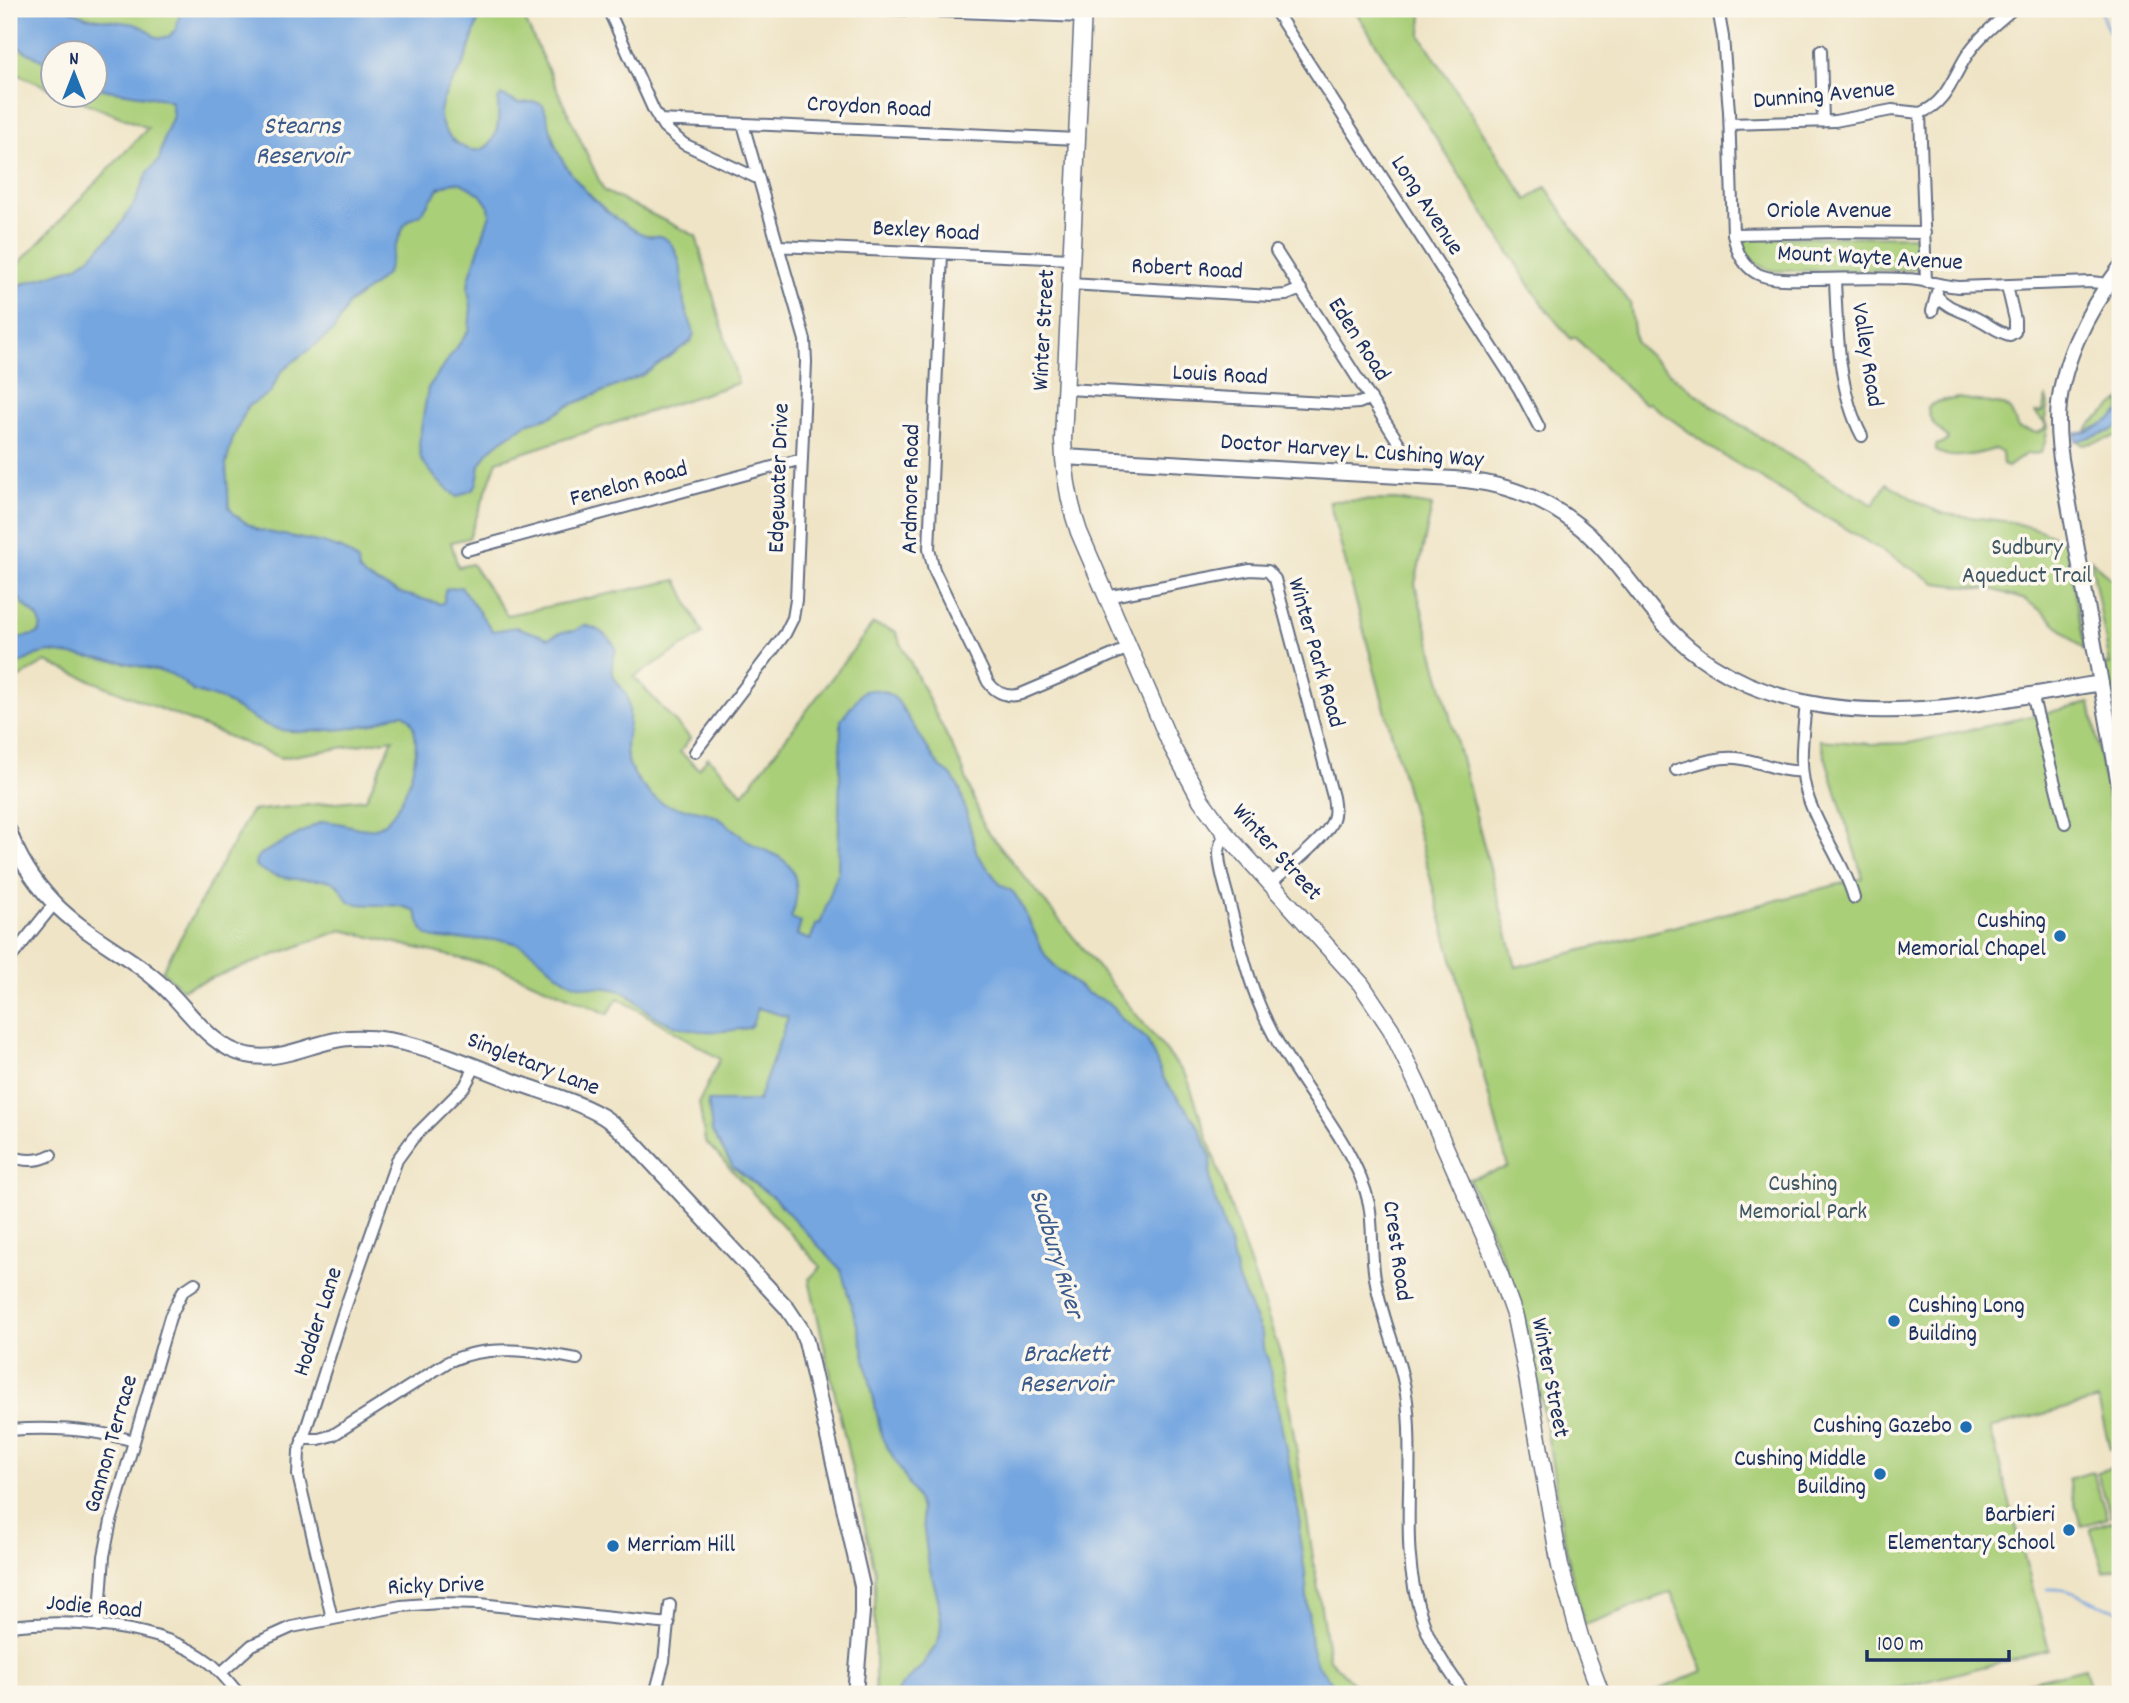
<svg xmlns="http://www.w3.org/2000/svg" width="2129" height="1703" viewBox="0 0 2129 1703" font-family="Dekko,sans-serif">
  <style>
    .green { fill: #aacf79; stroke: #627f6c; stroke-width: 2 }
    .water { fill: #74a6e0; stroke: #486a9f; stroke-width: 2 }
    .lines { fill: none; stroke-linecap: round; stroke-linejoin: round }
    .stream { stroke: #74a6e0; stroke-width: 2.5 }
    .minor-casing { stroke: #656e82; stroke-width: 14 }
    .tertiary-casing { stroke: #656e82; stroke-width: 18 }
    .secondary-casing { stroke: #656e82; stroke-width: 19 }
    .minor { stroke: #fff; stroke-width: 10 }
    .tertiary { stroke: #fff; stroke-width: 14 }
    .secondary { stroke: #fff; stroke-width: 16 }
    .poi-dot { fill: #1f6fb2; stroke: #fbf7ec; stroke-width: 2.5 }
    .labels { text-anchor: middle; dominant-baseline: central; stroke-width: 7; stroke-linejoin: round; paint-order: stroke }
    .street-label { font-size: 24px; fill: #1b2f5e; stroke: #fbf7ec }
    .park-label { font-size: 24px; fill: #3f5765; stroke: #fbf7ec }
    .poi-label { font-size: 24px; fill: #1b2f5e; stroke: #fbf7ec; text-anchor: end }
    .water-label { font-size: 26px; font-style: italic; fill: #3a598c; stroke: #fbf7ec }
  </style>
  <rect width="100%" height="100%" fill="#fbf7ec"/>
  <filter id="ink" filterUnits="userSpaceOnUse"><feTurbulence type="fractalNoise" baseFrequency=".0143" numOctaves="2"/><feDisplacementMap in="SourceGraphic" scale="14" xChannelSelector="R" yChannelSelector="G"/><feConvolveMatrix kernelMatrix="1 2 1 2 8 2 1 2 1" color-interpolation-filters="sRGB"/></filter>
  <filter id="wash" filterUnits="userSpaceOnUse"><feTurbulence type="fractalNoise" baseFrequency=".00686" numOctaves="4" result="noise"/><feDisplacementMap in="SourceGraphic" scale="28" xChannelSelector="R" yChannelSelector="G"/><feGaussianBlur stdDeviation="1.57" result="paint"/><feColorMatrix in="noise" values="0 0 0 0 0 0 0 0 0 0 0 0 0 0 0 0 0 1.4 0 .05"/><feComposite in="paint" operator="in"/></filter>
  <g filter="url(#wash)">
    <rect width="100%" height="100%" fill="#efe4c6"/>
    <path class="green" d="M9,9H520L604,191L696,236L738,383L497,461L469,538L451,542L458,567L472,564L507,615L677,580L703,634L634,677L690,738L680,752L699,769L708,757L743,794L873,624L895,631L962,767L984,827L1187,1077L1282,1359L1329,1659L1364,1694H875V1571L809,1279L821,1267L705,1141L699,1102L720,1059L618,998L608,1014L500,968L342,930L182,989L162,971L251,811L366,799L393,739L281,758L46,662L9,683V628L18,625L9,601V274L148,128L66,95L94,94V52H52V89L9,71Z
      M1354,9H1422L1421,36L1527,200L1546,187L1583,243L1630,303L1636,343C1705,410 1791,456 1873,505L1887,483L1923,505L1945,514L2012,522L2040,530L2066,542L2085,651L2043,612L2025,600L1995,590L1936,583L1714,450L1649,403L1645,404L1609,372L1575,337L1571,339L1543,306Z
      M1915,236L1920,241L1921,265L1911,270L1774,271C1758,267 1746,258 1741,242L1743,238Z
      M1958,398L2003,405C2014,410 2013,419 2018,428L2037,433L2044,430L2046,424L2035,413L2042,412L2046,398L2048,404L2045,418L2048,427L2045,442L2041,453L2026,454L2008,467L2003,465L2002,453L1995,449C1979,454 1950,461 1936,451V445L1947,441L1948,437C1938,430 1928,420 1928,408C1935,399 1947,401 1958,398Z
      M2120,400V412L2110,421L2084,433L2092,423Z
      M2120,425V436L2083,445L2079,442V440L2111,431Z
      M1396,500L1432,506L1415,584L1516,967L1863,878L1820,740L1871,744L1909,743L2090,703L2120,862V1447L2110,1449L2098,1400L1990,1428L2049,1650L1876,1694H1648L1703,1671L1671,1592L1585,1625C1556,1531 1552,1433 1529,1338C1516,1283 1490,1231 1469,1179L1508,1167L1329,501Z
      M2091,560L2120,588V748L2105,664L2110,665Z
      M2120,1465V1514L2111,1516L2097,1472Z
      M2093,1472L2107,1518L2081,1526L2068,1479Z
      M2114,1520L2120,1539V1567L2104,1572L2090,1528Z
      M2085,1668L2092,1694H1979Z"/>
    <path class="water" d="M9,9H69L86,17L135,24L145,28L154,36L161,38L170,36L176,29L181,9H482C475,27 471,48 463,65C455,81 441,95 440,114C439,138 480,168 494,137C500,124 498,113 498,100L501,95L518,103L535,102L543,105C548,117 550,129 554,141C563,172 599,208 626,225C633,229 642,236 650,236C656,237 660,234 665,238C685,254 681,282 684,303C686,314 692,323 694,334L691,341L643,375L568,406L552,416L527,424L501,441L489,451L480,465L477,483L474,489L457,497L438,481L421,459L419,445L421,429L428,388L469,330L471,306L468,290L469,279L490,214L489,207L480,194L461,183L453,182L439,188L421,214L410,219L404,226L394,249L387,273L377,283L348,304L335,329L325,338L299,357L281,372L270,393L248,406L233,438L226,464L229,507L235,515L248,524L258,530L323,543L341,549L352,556L358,562L359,570L365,577L400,593L441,604L444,602V595L446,589L461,587L493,631L516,627L549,638L562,632L574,631L584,625C597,628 609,636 616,648C615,655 611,661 612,668C612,681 626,688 628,700C631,713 629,726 627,738C623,761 634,778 650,794C667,812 690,806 710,814C726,820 735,832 749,842C758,848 768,851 777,856C801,868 799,897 791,918L801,922L797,935L810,940L817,923L820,924L838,871L841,720L862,692C877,687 886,691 897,700L939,766L951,775L960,789L977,854L1000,884L1013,892L1020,902L1045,955L1054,966L1087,993L1106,1001L1114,1007L1122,1019L1142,1035L1147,1040L1165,1081L1189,1112L1199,1127L1211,1158L1210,1178L1213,1193L1230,1244L1238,1280L1262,1334L1263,1348L1268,1359L1300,1519L1299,1535L1305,1572L1311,1645L1317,1665L1342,1694H897L900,1687L920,1668L937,1644L940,1634L941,1621L938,1599L929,1566L921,1509L917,1498L882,1438L860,1335L841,1270L775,1199L733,1167L712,1132L708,1101H758L788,1017L758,1008L752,1025L748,1028C712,1034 682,1034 650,1013C640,1006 633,995 621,991C604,985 584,990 568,981C547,970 536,948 511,942C490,936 439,944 427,935C419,928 420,919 415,911C394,900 371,909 349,902C344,897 342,887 336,884C329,879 322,880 315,880C296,880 269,878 255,865L256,859L261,854L321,822C339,819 357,832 375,828C405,820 432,732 404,714L395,715L373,724L345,729L300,732L281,730L263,724L222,700L193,691L183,682L171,674L122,662L50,652L36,655L9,669V639L34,635L39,633C46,616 28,612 20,600C15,594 12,586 9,579V291L19,285L76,267L90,257L116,231L135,202L148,172L159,160L165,135L173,116L171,102L164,99L107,90L95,86L94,52H52V66L12,44L9,41Z
      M2120,412V425L2111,431L2076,441V433C2087,435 2111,420 2120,412Z"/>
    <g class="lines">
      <path class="stream" d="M2102,9C2101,25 2115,36 2120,51
        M2047,1589C2069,1588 2073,1593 2092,1601C2101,1606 2111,1608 2120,1611"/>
    </g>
  </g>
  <g filter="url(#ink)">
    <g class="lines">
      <defs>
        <path id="minor" d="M608,9L654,111L664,127L684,144L759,179
          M884,9L1082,17
          M1274,9L1519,389L1539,427
          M1718,9L1723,37L1729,111L1733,234C1736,250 1742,266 1758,274C1773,281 1791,279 1807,279C1840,279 1873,277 1905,279C1924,279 1941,286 1959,287L2091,282L2109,284
          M1821,50L1823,122
          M1920,113L1926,282
          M1920,113C1949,103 1955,69 1972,48C1983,33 1999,21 2013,9
          M659,120L1077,139
          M1730,124L1835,121L1892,110L1920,113
          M1733,234L1843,232L1925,233
          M779,246L1071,259
          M1276,251L1404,451
          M942,254L929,549L934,570L988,682C996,693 1008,698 1021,694L1129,648
          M1835,279C1837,328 1838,392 1862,436
          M1070,284L1271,296L1286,295L1301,289
          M1936,295C1950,311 1963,310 1980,320C1990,325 1998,333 2010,335L2015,332V320L2007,286
          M1932,311L1937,292
          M1066,389L1344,404L1359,403L1371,398
          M467,550L802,459
          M1106,597L1250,570L1268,571L1275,579L1333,797C1334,804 1336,812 1333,819C1328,837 1286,869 1271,883
          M2032,694L2065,823
          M1806,703C1803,736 1797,768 1809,800C1821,834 1844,863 1854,898
          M695,752L785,634L793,618L796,600L806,362L805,340L743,124
          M1676,770C1694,765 1717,756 1736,758C1759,760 1779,773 1802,771
          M1225,833C1222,839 1219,846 1219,853C1219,870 1226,888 1230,905C1241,948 1250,990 1271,1030C1299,1086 1356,1144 1369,1204C1374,1230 1370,1257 1376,1283C1383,1323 1402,1360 1407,1401C1416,1476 1397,1548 1423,1621C1432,1648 1449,1671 1465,1694
          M9,960L54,904
          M9,1155C24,1162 37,1162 51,1155
          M9,1430C50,1427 94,1429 134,1441
          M302,1439H319L333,1435L448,1362C488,1343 535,1351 577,1359
          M332,1618L298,1475L299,1451L344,1311L397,1160L413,1138L465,1086L475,1067
          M9,1626C69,1619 160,1624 209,1662C221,1671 229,1683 239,1694
          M99,1627L104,1556L111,1521L170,1317L183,1291L195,1283
          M221,1673L252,1645L292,1627L401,1606L439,1603L480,1604L669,1624
          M655,1694L664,1661L670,1605"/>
        <path id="tertiary" d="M2120,268C2087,311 2058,367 2058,422C2058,439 2060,455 2063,471L2120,790
          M1064,457L1454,479C1510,483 1561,504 1600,546C1640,589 1660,632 1712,665C1828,740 1975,704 2101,683
          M9,831C18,857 34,882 53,902C87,938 136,957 170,993C192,1015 214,1049 247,1055C282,1063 316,1040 350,1038C409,1035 465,1063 518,1083C546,1093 576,1101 602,1116C612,1122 621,1131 630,1139L787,1308L801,1329L806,1341L862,1586V1612L855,1694"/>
        <path id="secondary" d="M1083,9L1063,440C1064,472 1068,501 1079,532L1171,745L1201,800L1225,833L1361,984L1391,1029L1419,1088L1492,1253L1515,1317L1527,1376L1560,1566L1581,1640L1601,1694"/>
      </defs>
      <use href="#minor" class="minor-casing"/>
      <use href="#tertiary" class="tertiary-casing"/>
      <use href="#secondary" class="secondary-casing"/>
      <use href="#minor" class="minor"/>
      <use href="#tertiary" class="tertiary"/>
      <use href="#secondary" class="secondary"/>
    </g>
  </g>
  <g class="poi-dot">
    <circle cx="2060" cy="936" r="7"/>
    <circle cx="1894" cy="1321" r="7"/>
    <circle cx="1966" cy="1427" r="7"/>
    <circle cx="1880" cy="1474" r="7"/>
    <circle cx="2069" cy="1530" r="7"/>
    <circle cx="613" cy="1546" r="7"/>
  </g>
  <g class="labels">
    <g class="street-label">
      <text transform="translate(1824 96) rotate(-5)">Dunning Avenue</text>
      <text transform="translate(869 108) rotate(3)">Croydon Road</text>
      <text transform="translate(1426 206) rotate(57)">Long Avenue</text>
      <text x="1829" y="212">Oriole Avenue</text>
      <text transform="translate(926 232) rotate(3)">Bexley Road</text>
      <text transform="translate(1870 259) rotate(3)">Mount Wayte Avenue</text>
      <text transform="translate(1187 270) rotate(3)">Robert Road</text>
      <text transform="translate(1045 330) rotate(-87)">Winter Street</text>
      <text transform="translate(1358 340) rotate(57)">Eden Road</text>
      <text transform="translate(1866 355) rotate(81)">Valley Road</text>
      <text transform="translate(1220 376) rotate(3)">Louis Road</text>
      <text transform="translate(1352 452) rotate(4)">Doctor Harvey L. Cushing Way</text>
      <text transform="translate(780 478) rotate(-88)">Edgewater Drive</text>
      <text transform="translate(629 485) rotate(-15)">Fenelon Road</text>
      <text transform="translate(912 489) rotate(-89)">Ardmore Road</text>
      <text transform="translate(1315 653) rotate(74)">Winter Park Road</text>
      <text transform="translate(1276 853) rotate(48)">Winter Street</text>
      <text transform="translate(533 1065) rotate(21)">Singletary Lane</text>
      <text transform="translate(1396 1251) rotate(82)">Crest Road</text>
      <text transform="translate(319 1322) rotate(-72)">Hodder Lane</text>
      <text transform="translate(1549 1378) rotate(79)">Winter Street</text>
      <text transform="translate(112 1444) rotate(-74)">Gannon Terrace</text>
      <text transform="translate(436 1587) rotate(-2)">Ricky Drive</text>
      <text transform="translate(94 1608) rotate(5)">Jodie Road</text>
    </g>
    <g class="park-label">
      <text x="2027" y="549">Sudbury<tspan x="2027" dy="28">Aqueduct Trail</tspan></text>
      <text x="1803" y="1185">Cushing<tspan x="1803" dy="28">Memorial Park</tspan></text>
    </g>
    <g class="poi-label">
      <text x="2046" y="922">Cushing<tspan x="2046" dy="28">Memorial Chapel</tspan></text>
      <text x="1908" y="1307" text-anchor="start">Cushing Long<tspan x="1908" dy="28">Building</tspan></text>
      <text x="1952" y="1427">Cushing Gazebo</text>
      <text x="1866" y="1460">Cushing Middle<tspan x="1866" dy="28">Building</tspan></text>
      <text x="2055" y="1516">Barbieri<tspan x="2055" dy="28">Elementary School</tspan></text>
      <text x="627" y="1546" text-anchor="start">Merriam Hill</text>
    </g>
    <g class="water-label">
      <text x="302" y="127">Stearns<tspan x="302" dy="30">Reservoir</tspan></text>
      <text transform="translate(1055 1254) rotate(73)">Sudbury River</text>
      <text x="1066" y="1355">Brackett<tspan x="1066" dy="30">Reservoir</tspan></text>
    </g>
  </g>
  <rect width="2129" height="1703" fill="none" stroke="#fbf7ec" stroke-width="35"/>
  <g transform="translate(74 74)"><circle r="33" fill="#fbf7ec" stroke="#a1a7b3" stroke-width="2"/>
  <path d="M0-5L12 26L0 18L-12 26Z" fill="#1f6fb2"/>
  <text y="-10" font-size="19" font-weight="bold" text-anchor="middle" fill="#1b2f5e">N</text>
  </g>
  <path d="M1867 1650v10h142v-10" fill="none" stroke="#1b2f5e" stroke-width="3.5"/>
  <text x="1877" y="1650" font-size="21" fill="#1b2f5e" stroke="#fbf7ec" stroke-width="5" paint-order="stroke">100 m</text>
</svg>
